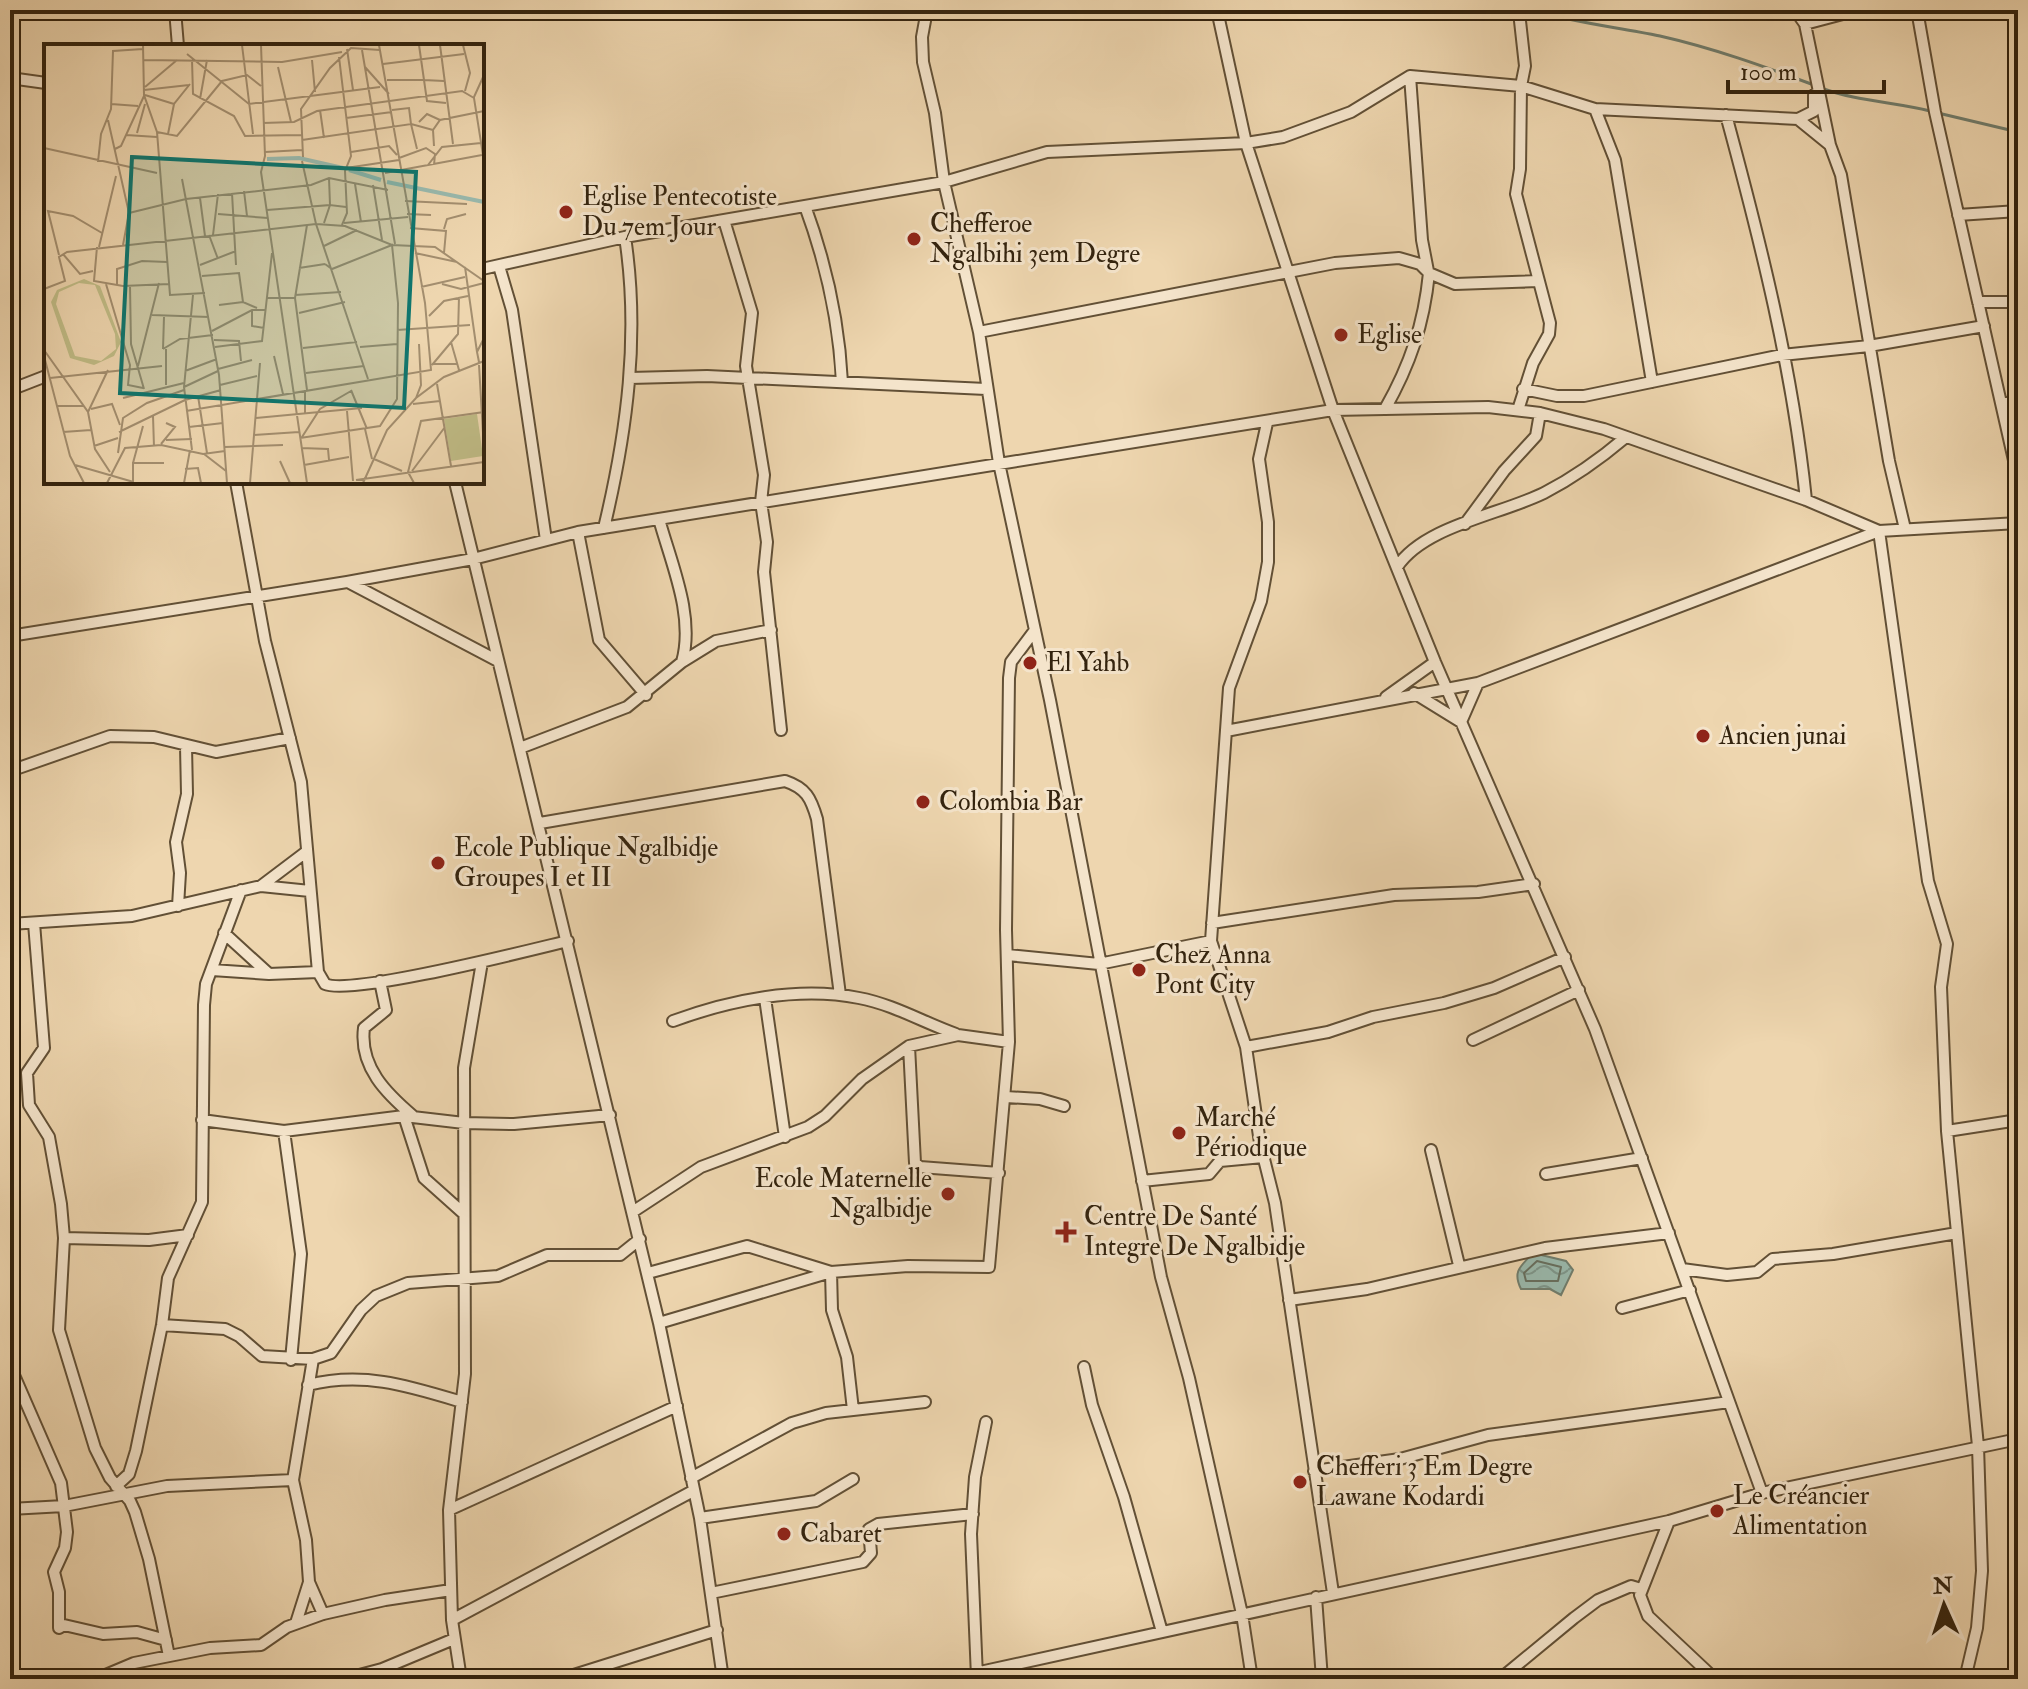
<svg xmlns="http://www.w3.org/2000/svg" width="2028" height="1689" viewBox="0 0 2028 1689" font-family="'IM FELL Double Pica',serif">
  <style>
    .water { fill: url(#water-waves); stroke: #707d6d; stroke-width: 2 }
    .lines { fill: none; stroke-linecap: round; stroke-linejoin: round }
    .shore { stroke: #666e5e; stroke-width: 2 }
    .stream { stroke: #707d6d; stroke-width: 3 }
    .minor-casing { stroke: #625036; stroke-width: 14 }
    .minor { stroke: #f4e4cb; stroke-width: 10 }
    .poi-dot { fill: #8f2418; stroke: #f4e4cb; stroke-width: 3 }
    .labels { text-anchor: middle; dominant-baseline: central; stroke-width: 6; stroke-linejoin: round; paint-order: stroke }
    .poi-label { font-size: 26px; fill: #33230e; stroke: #f4e4cb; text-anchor: start }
    .inset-river { fill: none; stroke: #99b9ad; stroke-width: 4 }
    .inset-road { fill: none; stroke: #a38e6f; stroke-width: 2 }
    .view { fill: #0f766e; fill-opacity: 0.15; stroke: #0f766e; stroke-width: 4 }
    .inset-edge { fill: none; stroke: #33230e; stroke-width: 4 }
  </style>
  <defs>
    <pattern id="water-waves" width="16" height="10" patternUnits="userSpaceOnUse" patternTransform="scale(2)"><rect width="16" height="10" fill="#99b9ad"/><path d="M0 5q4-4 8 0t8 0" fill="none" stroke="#7d968b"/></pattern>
  </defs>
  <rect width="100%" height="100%" fill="#eed6af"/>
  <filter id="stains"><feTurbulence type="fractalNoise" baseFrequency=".0025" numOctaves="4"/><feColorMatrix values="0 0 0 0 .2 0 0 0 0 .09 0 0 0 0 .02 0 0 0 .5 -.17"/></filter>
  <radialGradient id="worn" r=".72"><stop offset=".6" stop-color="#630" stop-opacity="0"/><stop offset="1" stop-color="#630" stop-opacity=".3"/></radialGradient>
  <path class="water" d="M1533,1253L1566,1261L1573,1270L1561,1295L1550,1289H1521C1512,1271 1521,1266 1533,1253Z"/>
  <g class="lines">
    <path class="shore" d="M1537,1261L1561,1267L1558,1281H1526L1524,1273Z"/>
    <path class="stream" d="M1532,10C1575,23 1617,27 1660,36C1713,48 1763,66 1814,85
      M1821,88C1856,101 1894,102 1930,111
      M1938,113L2018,132"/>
    <defs>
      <path id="minor" d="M175,10L178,46
        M927,10L922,37L923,62L935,113L944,182L979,332L999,463L1050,700L1161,1277L1189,1378L1242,1614L1252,1679
        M1217,10L1246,143L1333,410L1435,662L1595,1029L1762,1493
        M1795,10L1805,24L1830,145L1841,175L1889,461L1905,529
        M1917,10L1935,112L2018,478
        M1805,24L1858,10
        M1410,76L1422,240L1428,271
        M10,78L46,83
        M1595,109L1615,160L1652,382
        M1726,115C1760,240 1793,371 1806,500
        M1798,119L1830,145
        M805,206C826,263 839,321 842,382
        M1958,215L2018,211
        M724,220L752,313L746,366L764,475L761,502L767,542L764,572L781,730
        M499,266L512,310L546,540
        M482,269L625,237L944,182L1047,152L1246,143L1283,137L1351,112L1410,76L1521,86L1595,109L1798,119L1814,111V95L1819,91
        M1978,302H2018
        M979,332L1335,263L1399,258L1420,264L1429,273
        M630,378L707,376L986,389
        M1523,389L1557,396H1584L1782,355L1869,346L1984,326
        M10,390L46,376
        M2001,403H2018
        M1385,409C1410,365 1424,324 1429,273L1455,284L1539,281
        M1518,410L1533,363L1549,334L1550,323L1516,194L1520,169L1521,86L1525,66L1520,21L1523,10
        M236,482L265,641L301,782L318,972L325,984C351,996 530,950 568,941
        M455,482L659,1323L700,1518L723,1679
        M659,519C671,563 695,616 682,662
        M1465,524L1504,471L1536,436L1540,413
        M604,528C627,432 640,335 625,237
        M578,532L599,640L646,695
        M1397,567C1424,526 1499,515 1544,493C1575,477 1600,459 1626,437
        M348,582L498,661
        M10,636L347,582L473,559L578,532L1333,410L1488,407L1540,413L1604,429L1806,500L1879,531L2018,523
        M1414,693L1461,722L1478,683L1879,531L1928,881L1947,944L1941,987L1947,1131L1978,1446L1982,1571L1977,1628L1965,1679
        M1386,697L1435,662
        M1226,731L1478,683
        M520,748L627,707L682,662L716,641L771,630
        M10,771L110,736L154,737L216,752L290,738
        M540,823L785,781C806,788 811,798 817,819L840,995
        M261,886L306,852
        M178,906L180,873L176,842L187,794L186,746
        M34,923L44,1048L27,1073L29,1105L49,1137L61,1204L64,1238L59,1330L95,1448L110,1478L130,1501L135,1512L149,1559L169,1656
        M1212,923L1394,895L1478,892L1534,884
        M10,924L132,916L261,886L310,891
        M224,933L269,974
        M1211,941L1229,688L1261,601L1268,562V522L1259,459L1267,423
        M1007,955L1099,964L1211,941L1246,1047L1260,1143L1275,1203L1333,1593
        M212,970L269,974L318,972
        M380,981L386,1010L364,1028C359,1067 387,1094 413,1116
        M765,998L785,1137
        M673,1021C730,1000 798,986 859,998C892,1004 925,1023 956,1034
        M1473,1040L1579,990
        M909,1046L915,1163L920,1167L999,1173
        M1246,1047L1328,1032L1373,1017L1444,1003L1494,988L1565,957
        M1006,1097L1040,1099L1064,1106
        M404,1116L424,1178L462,1212
        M202,1120L284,1131L404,1116L464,1123L514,1124L610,1115
        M284,1131L301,1254L291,1360
        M1947,1131L2018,1120
        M1431,1150L1459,1265
        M1546,1174L1642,1158
        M1142,1181L1209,1174L1220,1161L1263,1157
        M634,1211L701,1167L808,1127L825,1116L862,1079L909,1046L958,1035L1009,1042
        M64,1238L149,1240L188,1235
        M1682,1269L1727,1275L1757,1272L1773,1259L1833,1254L1957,1233
        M648,1273L747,1246L831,1272L832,1310L847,1357L853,1410
        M1289,1300L1367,1289L1545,1248L1669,1233
        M1622,1308L1690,1290
        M659,1323L831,1272L908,1266L989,1267L1009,1042L1006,930L1009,678L1011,662L1035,630
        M162,1325L225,1329L239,1336L262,1356L313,1359L331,1353L361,1310L376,1296L408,1283L498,1276L547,1255H620L640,1239
        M313,1359L293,1480L306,1540L309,1582L323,1614
        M10,1366L61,1483L67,1532L65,1548L54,1572L59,1592V1628L64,1625L103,1634L137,1632L166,1640
        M1084,1367L1092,1405L1124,1497L1162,1632
        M308,1385C363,1371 409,1386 462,1402
        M1314,1471L1400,1459L1488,1435L1729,1402
        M691,1478L792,1423L826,1413L925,1402
        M116,1486L129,1474L136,1451L162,1325L168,1278L202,1202L204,1005L206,984L241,890
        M10,1509L64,1506L167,1486L293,1480
        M449,1510L677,1406
        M700,1518L816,1501L853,1479
        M1669,1521L1640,1595L1648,1616L1715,1679
        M711,1593L863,1562L871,1553L869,1529L878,1524L973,1514
        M1316,1597L1322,1679
        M452,1620L693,1491
        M296,1623L309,1582
        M977,1677L971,1534L975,1477L986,1422
        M96,1679L134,1663L210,1648L261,1645L287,1627L323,1614L385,1600L451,1590
        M344,1679L382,1669L454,1639
        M461,1679L452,1620L449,1510L465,1374L464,1068L482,962
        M561,1679L717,1630
        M948,1679L1669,1521L1762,1493L2018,1439
        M1500,1679L1574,1618L1598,1600L1631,1586L1641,1589"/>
    </defs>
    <use href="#minor" class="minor-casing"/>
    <use href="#minor" class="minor"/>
  </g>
  <g class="poi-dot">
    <circle cx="566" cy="212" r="8"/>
    <circle cx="914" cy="239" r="8"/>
    <circle cx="1341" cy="335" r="8"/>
    <circle cx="1030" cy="663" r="8"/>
    <circle cx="1703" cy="736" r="8"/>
    <circle cx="923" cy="802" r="8"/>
    <circle cx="438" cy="863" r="8"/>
    <circle cx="1139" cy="970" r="8"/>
    <circle cx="1179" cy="1133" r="8"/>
    <circle cx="948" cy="1194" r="8"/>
    <path d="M1062 1220h8v8h8v8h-8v8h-8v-8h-8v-8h8z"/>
    <circle cx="1300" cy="1482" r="8"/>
    <circle cx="1717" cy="1511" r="8"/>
    <circle cx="784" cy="1534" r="8"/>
  </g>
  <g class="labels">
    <g class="poi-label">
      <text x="582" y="197">Eglise Pentecotiste<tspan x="582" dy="30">Du 7em Jour</tspan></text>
      <text x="930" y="224">Chefferoe<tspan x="930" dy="30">Ngalbihi 3em Degre</tspan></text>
      <text x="1357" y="335">Eglise</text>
      <text x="1046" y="663">El Yahb</text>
      <text x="1719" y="736">Ancien junai</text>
      <text x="939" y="802">Colombia Bar</text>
      <text x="454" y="848">Ecole Publique Ngalbidje<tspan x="454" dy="30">Groupes I et II</tspan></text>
      <text x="1155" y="955">Chez Anna<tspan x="1155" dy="30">Pont City</tspan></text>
      <text x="1195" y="1118">Marché<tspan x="1195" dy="30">Périodique</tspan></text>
      <text x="932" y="1179" text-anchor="end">Ecole Maternelle<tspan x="932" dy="30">Ngalbidje</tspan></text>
      <text x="1084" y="1217">Centre De Santé<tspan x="1084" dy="30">Integre De Ngalbidje</tspan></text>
      <text x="1316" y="1467">Chefferi 3 Em Degre<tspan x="1316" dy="30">Lawane Kodardi</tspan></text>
      <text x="1733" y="1496">Le Créancier<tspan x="1733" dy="30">Alimentation</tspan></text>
      <text x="800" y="1534">Cabaret</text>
    </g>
  </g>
  <g transform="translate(44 44)">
    <rect width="440" height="440" fill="#eed6af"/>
    <path d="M433,370L439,412L407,417L400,375Z" fill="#c0bc86"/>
    <path d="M40,235L56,242L77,298L70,312L50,321L26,314L7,258L13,246ZM35,239L51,241L71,290L72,305L57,317L31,312L12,260L15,248Z" fill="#c0bc86" fill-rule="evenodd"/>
    <path class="inset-river" d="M223,115L255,114L299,124M305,126L337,136M343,138L440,158"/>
    <path class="inset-road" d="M99,1L100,51L113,88L126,251L161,249M198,1L209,90M217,1L221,112L217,128L263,439M375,1L380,36L400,37M396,1L409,100M419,1L426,29L421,47M303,5L309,46M318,6L351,200M143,10L205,60L336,43M295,13L307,112L301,127L303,169L298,181M100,16L238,18L298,8M148,16L149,50L190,72L201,92L258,91M268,16L271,48M339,20L420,10M234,23L247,78M321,23L345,50M343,36H380L383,57L402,59M101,43L133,16M100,46L145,41M101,51L130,60M430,53L440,31M156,55L163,16M67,60L94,62M276,66L280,94M348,66L365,64L367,80L389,86M302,74L348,68M64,76L85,169L79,201M375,78L383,70L396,76M219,79L250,78L273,67L418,47L430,54L439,111M113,88L133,92L178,37L203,31L217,42M93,89L101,60M124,90L130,60L146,40M82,91L113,93M258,96L367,80L373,105M390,102L389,86L396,76L440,67M0,104L113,129M71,105L77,102L100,52M221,108L258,106M307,108L345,102L353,111M259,113L257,65L286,24L307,4L336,6M355,114L382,104L391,110L390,121M258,117L272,180L324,335M54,118L57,90L67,65L69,7L99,5M384,121L398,103L437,99M302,124L355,116M341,129L438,111M138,135L175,331L183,439M311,140L317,178M329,141L338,196M200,147L203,172M188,149L192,221M156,154L161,192M361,157L423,160M223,166L286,161L285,134M85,169L142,155L267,141L285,134L344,146M174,170L224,174M363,170L387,171M280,179L286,161L302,163M300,179L364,173M366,184L402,187L400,209M400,185L403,175L422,170M165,191L174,215M169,191L174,150M280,202L313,186M53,203L50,237L79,242L125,240M55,203L72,132M371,209L413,218M19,210L36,230L49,227M15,211L4,167L29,172L58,189M156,221L192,207M421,223L433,308M255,224L281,220M158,232L195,229L199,258M62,240L86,321L84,341L99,344M73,240V225L98,217L123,218M398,240L417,245L440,239M86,242L87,300L100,345M377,243L421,233M0,245L21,237L15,213L23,208L272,180L301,182L348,201L391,203L440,237M251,251L297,248M222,254H251L263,346M251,254L263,181M175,261L199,258L213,264M208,267V282L220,284M255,269L301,258M108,271L165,273M385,272L400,257L424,252M353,286L426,281M168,287L208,266H222M170,296L195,297L197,317M407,298L415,326M171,303L218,297L228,209M316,303L353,300M259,304L313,298M119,305L136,295L169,291M119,305L120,273M0,306L44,368L51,405L66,428M0,312L26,412L40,439M230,312L239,350M435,318L433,308L440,294M388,320H414M388,321L414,290L415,253M435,321L440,406M94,322L115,239M174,325L208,316M141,327L173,315M262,329L320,322M6,334L118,322M393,340L407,422M122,341V305M176,341L213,332M140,343L174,327M307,346L323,385M154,352L163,409M79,354L140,339M372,354L377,341L375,300M369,360L396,357M13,362H39M47,365L68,360L76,381M142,367L387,326L381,259L335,1M303,367L309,437M44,368L64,326M261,371V346M109,372L110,403M212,374L318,364M145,383L179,379M321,385L328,415M19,388L47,386M75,388L141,356L177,346M210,391L255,388M258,393L276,365L307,347M256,394L336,382L353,355L354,259L348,201L288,225L281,220M122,396L148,395M117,400L131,383L122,379M50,402L74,394M181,403L239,401M257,404L284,405L285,416M148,406L140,343L149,251M74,409L79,374L103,359L140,346M160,410L182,427M330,415L358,427M236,417L246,439M89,419L99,382M31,421L93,439M260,421L305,413M141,425L154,424L157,439M368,427L401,383M312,436L440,418M89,438V419H120M63,439L81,404L117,401L159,410L181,407M140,439L146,406M206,439L216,319M319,439L343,386L372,354L400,333L440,317M370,439L364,428L377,377L440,368"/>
    <path class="view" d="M88,113L372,128L360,364L76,349Z"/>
    <rect width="440" height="440" class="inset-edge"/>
  </g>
  <rect width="2028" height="1689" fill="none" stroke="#eed6af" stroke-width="40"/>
  <rect x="12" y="12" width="2004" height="1665" fill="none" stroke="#33230e" stroke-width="4"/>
  <rect x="20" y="20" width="1988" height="1649" fill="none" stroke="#33230e" stroke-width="2"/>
  <g transform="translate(1944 1605) rotate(357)" stroke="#f4e4cb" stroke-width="6" paint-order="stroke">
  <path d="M0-6L14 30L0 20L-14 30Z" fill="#33230e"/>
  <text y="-12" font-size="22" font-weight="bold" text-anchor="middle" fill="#33230e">N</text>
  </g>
  <path d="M1728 80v12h156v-12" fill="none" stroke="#33230e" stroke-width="4"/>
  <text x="1740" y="80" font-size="24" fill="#33230e" stroke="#f4e4cb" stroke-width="6" paint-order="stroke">100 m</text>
  <rect width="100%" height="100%" filter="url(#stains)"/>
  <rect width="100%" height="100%" fill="url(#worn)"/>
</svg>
